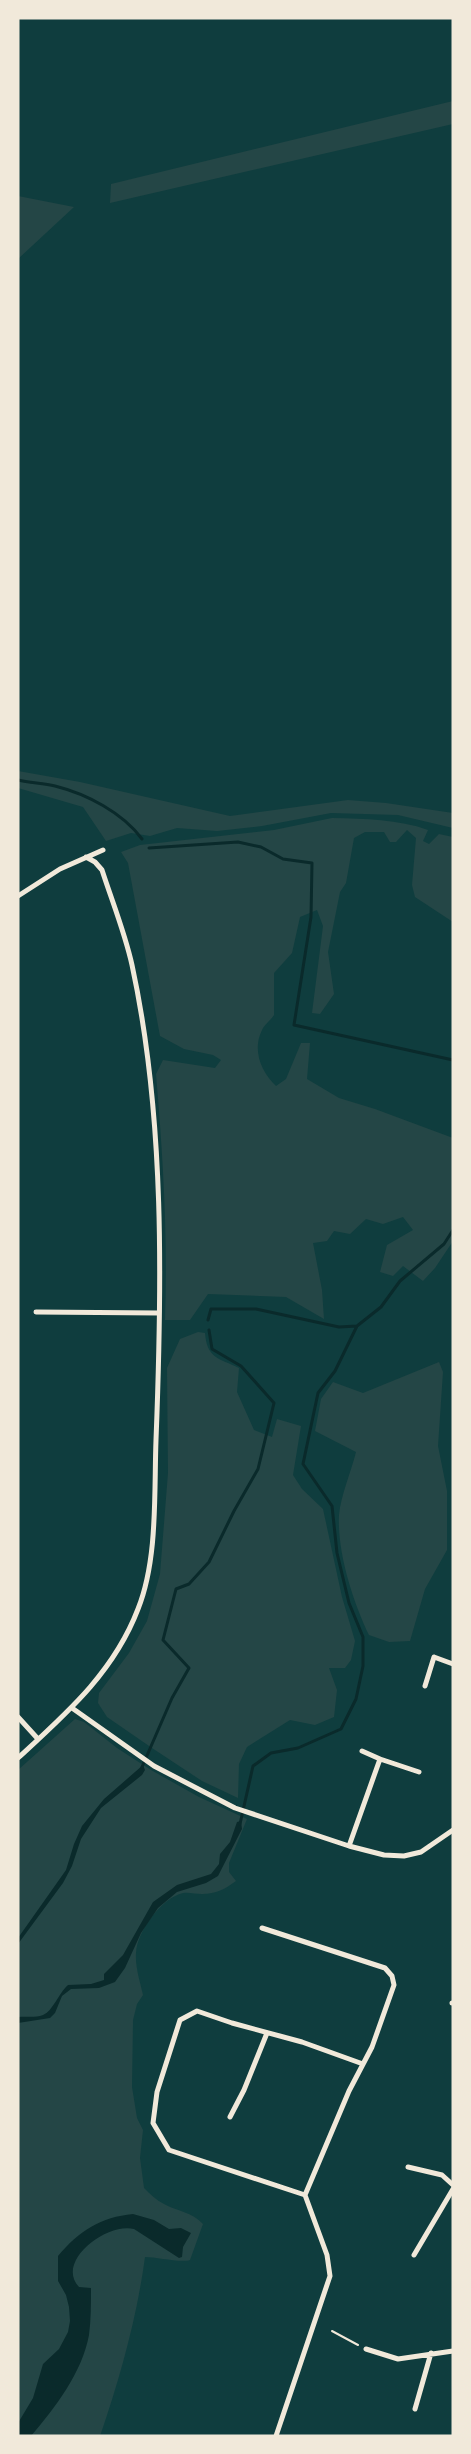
<svg xmlns="http://www.w3.org/2000/svg" width="471" height="2454" viewBox="0 0 471 2454" font-family="Bitter,serif">
  <style>
    .green { fill: #244646 }
    .water { fill: #0a2a2b }
    .lines { fill: none; stroke-linecap: round; stroke-linejoin: round }
    .stream { stroke: #0a2a2b; stroke-width: 3 }
    .path { stroke: #f1e9da; stroke-width: 2 }
    .minor { stroke: #f1e9da; stroke-width: 5 }
  </style>
  <rect width="100%" height="100%" fill="#0f3d3e"/>
  <path class="green" d="M453,101V124L110,203L111,184Z
    M18,196L74,207L18,259Z
    M18,771L80,782L230,816L348,800L386,803L453,813V828L398,815L331,813L262,826L217,831L177,828L150,836L131,833L106,841L83,807L18,788Z
    M332,818C365,819 398,819 428,830L423,841L429,844L439,834L453,837V922L415,897L412,885L416,838L407,830L396,842H390L384,832H365L354,838L346,883L340,892L328,952L334,994L320,1014L312,1013L323,926L317,910L300,917L292,953L274,973V1015C271,1020 264,1025 262,1030C252,1050 261,1072 276,1086L286,1079L301,1043H310L307,1079L339,1098L375,1109L453,1138V1241L435,1268L423,1281L403,1266L393,1276L380,1272L387,1245L413,1230L403,1217L383,1224L366,1219L350,1234L334,1231L327,1241L313,1243L322,1290L324,1319L286,1297L208,1294L190,1320H165C168,1237 163,1156 156,1074L163,1060L215,1068L221,1060L213,1055L184,1049L160,1036L128,863L121,852L140,845L274,830Z
    M198,1332L205,1333C207,1359 219,1358 239,1368L237,1392L254,1430L272,1437L277,1419L301,1426L293,1475L302,1489L323,1509L342,1597L355,1641L351,1660L345,1668H329L337,1690L334,1717L315,1725L290,1720L247,1747L239,1764L238,1798L202,1781L152,1748L107,1717L98,1703L99,1693L129,1653L147,1621L160,1574L168,1473L167,1368L180,1339Z
    M439,1362L443,1372L438,1446L447,1491V1550L425,1589L410,1641L389,1642L369,1635C353,1602 337,1552 339,1515C341,1495 351,1472 356,1452L315,1431L321,1399L333,1382L363,1393Z
    M75,1719L84,1722L117,1748L151,1770L199,1797L247,1819L229,1863V1872L236,1881C225,1889 216,1894 202,1894C196,1894 189,1892 183,1893C161,1898 137,1932 136,1953C135,1967 140,1981 143,1995L137,2004L133,2020L132,2087L137,2118L143,2130L140,2158L144,2188C150,2194 156,2200 164,2204C177,2211 192,2212 203,2224L190,2260C180,2263 157,2257 145,2257C137,2317 120,2378 100,2436H18V1770Z"/>
  <path class="water" d="M143,1765L145,1770L142,1775L101,1808L81,1839L72,1866L63,1883L18,1944V1938L66,1870L74,1844L82,1826L104,1799Z
    M241,1821L242,1829L218,1876L206,1883L177,1892L158,1908L141,1933L125,1968L115,1982L99,1988L71,1989L62,1996L55,2013L50,2018L18,2023V2017C26,2016 35,2018 43,2015C53,2011 58,1994 68,1985L91,1984L104,1980V1974L123,1955L153,1902L177,1885L211,1874L219,1864L220,1854L230,1842L237,1822Z
    M133,2214L154,2220L169,2229L181,2228L191,2233L183,2247L182,2257L179,2258L134,2229C106,2222 55,2262 79,2287L91,2288C91,2304 91,2320 89,2335C82,2373 55,2408 31,2436H18V2423L33,2398L43,2364L59,2349L68,2332L70,2321L69,2307L66,2295L58,2281V2256C79,2231 101,2217 133,2214Z"/>
  <g class="lines">
    <path class="stream" d="M18,780C30,783 43,783 55,786C87,794 123,813 142,839
      M149,848L238,842L261,847L283,859L312,863L311,917L294,1025L453,1060
      M208,1320L211,1309H256L339,1327L357,1326
      M142,1767L172,1698L189,1668L163,1640L176,1589L189,1584L209,1562L234,1511L258,1469L274,1403L241,1366L212,1349L209,1330
      M240,1824L253,1766L271,1753L298,1748L341,1729L356,1699L363,1666V1637L349,1603L337,1553L332,1506L303,1464L318,1393L335,1371L357,1326L381,1307L400,1281L444,1244L453,1230"/>
    <path class="path" d="M332,2331L358,2345"/>
    <path class="minor" d="M18,896L60,869L103,850
      M36,1312L159,1313
      M425,1686L434,1657L453,1664
      M72,1708L154,1766L235,1808L349,1846L384,1855L404,1856L421,1852L453,1830
      M18,1717L38,1739
      M362,1751L380,1759
      M18,1758C67,1713 114,1672 138,1609C158,1559 154,1493 156,1440C162,1286 165,1117 132,965C125,933 112,901 102,870L95,862L86,857
      M349,1846L380,1759L419,1772
      M262,1928L385,1968L392,1976L394,1985L372,2047L349,2091L305,2195
      M452,2003H453
      M230,2117L244,2090L267,2033
      M408,2167L442,2175L453,2185
      M305,2195L169,2150L153,2123L157,2092L180,2020L197,2011L232,2023L302,2042L363,2064
      M414,2255L453,2189
      M366,2349L398,2359L453,2351
      M415,2409L431,2353
      M276,2436L330,2276L327,2255L305,2195"/>
  </g>
  <rect width="471" height="2454" fill="none" stroke="#f1e9da" stroke-width="39"/>
</svg>
